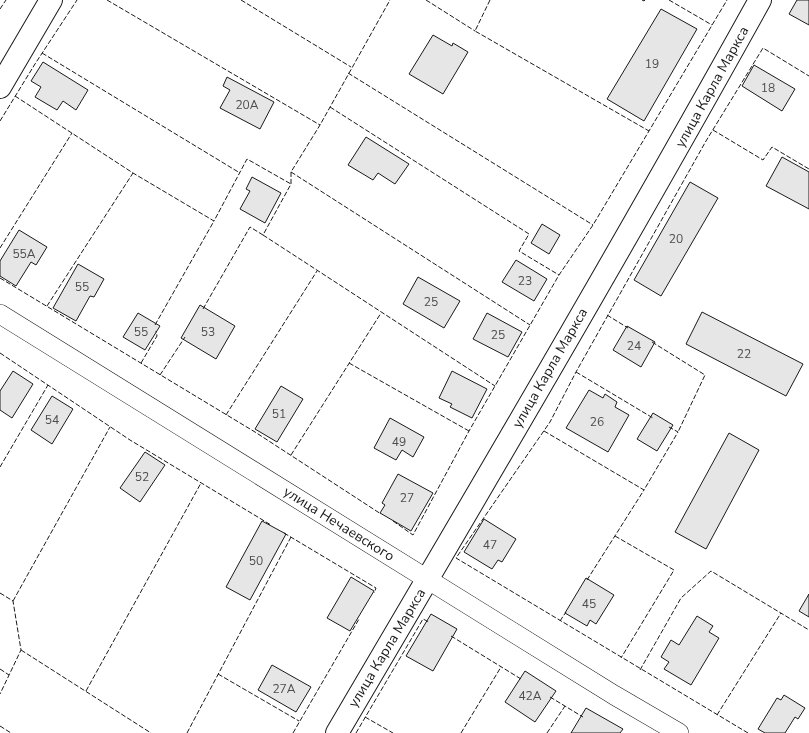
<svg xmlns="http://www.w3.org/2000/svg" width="809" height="733" viewBox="0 0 809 733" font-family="'Nunito Sans',sans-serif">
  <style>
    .building { fill: #e6e6e6; stroke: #1a1a1a }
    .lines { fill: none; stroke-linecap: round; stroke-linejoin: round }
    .minor-casing { stroke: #1a1a1a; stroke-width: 20 }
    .secondary-casing { stroke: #1a1a1a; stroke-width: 24 }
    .minor { stroke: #fff; stroke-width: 19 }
    .secondary { stroke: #fff; stroke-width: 22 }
    .fence { stroke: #1a1a1a; stroke-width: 1; stroke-dasharray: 5 2; stroke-linecap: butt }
    .labels { text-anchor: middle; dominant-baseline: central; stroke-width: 3; stroke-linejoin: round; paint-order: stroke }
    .number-label { font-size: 12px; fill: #4d4d4d }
    .street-label { font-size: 14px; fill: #1a1a1a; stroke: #fff }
  </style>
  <rect width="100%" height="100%" fill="#fff"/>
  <path class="building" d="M797,0H809V25L789,14Z
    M661,9L697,29L644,121L607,99Z
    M433,35L452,46L453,43L468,52L443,94L409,74Z
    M43,62L88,90L76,110L63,101L57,110L35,97L41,87L31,81Z
    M754,65L795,89L782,111L742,86Z
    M227,77L274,102L260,129L220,108L230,90L223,86Z
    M366,137L409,164L395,184L378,173L373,180L348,165Z
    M782,157L809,172V209L766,186Z
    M252,177L281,193L265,223L240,209L250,191L246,189Z
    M690,182L718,198L661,296L634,280Z
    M542,224L560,235L549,254L531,243Z
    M19,230L47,247L36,265L31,262L16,286L0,276V261Z
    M516,260L547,279L534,301L502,282Z
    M78,264L104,279L94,297L90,296L76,321L53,308Z
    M418,277L460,301L444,328L403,304Z
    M200,305L235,326L216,359L181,338Z
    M702,312L803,364L786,396L686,344Z
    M138,313L160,326L145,350L123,337Z
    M487,313L522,332L508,357L473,339Z
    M627,326L655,342L641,367L613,350Z
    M13,371L33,384L12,418L0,410V391Z
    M452,371L487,389L472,418L450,407L452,404L439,398Z
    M281,386L303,399L277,442L255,429Z
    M589,390L603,398L605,394L617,402L615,407L629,415L608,452L566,428Z
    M52,396L73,409L52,444L31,430Z
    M653,413L673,425L657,451L637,439Z
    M390,418L424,437L413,457L402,450L396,460L374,448Z
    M729,433L759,450L706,549L675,532Z
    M145,452L165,465L140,502L120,488Z
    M398,474L433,493L411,531L380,513L385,505L382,503Z
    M484,519L516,539L502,562L498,560L492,569L464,552Z
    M262,521L286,534L250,600L226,587Z
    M351,577L374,591L350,631L327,618Z
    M586,578L614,595L596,624L590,620L587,626L565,613Z
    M809,594V617L799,611Z
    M431,614L457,629L433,671L406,656Z
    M697,616L713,626L709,632L719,638L691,685L664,669L669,662L661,657L671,640L679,645Z
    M272,665L311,687L296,712L258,690Z
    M525,671L556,691L535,722L505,702Z
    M784,695L805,708L798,719L795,717L785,733H765L758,729L777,698L781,700Z
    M586,708L623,729L620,733H571Z"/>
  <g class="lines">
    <defs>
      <path id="minor" d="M0,314L614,695L679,733"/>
      <path id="secondary" d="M0,87L51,0
        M337,733C480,490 623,247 760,0"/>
    </defs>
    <use href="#minor" class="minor-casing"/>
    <use href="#secondary" class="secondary-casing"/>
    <use href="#minor" class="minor"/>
    <use href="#secondary" class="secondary"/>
    <path class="fence" d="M107,0L320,125
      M241,0L351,67
      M426,0L475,31
      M490,0L475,31L649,131
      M642,0L644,1L645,0
      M669,0L712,25
      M0,9L6,0
      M42,53L240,173
      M348,73L593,225
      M15,96L133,173L214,221L247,159L291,184
      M330,107L529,234L519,251L559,275
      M0,121L35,64L77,0
      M713,130L763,160L772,147L809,169
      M291,172L530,325
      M263,235L495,386
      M0,248L72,133
      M0,278L255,432L381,514
      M47,306L133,173
      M203,309L250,227L263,235L291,184V172L320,125L390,0
      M607,315L628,328
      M155,325L214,221
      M652,342L705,375L678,432
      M0,353L130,440L271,525
      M141,363L157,336L156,331
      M349,363L469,431
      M576,372L653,418
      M160,375L185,337
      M226,415L317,271
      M544,431L644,490L678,432L669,427
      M291,455L381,313
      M0,467L48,385
      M393,521L413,535L469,431L559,275L593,225L727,0
      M284,533L376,588L374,593
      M615,536L674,570L621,658
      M587,580L644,490
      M0,593L13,601L21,650L0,694
      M13,601L110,427
      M560,621L566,612
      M451,636L521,679
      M21,650L151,733
      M0,669L9,675
      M640,670L681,598L711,571L809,630
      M218,674L299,721
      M86,691L201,483
      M550,697L583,717
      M717,715L781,613
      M365,717L393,733
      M0,726L11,733
      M187,733L291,537
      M293,733L359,619
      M356,733L423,619L429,622
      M461,733L501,667
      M547,733L565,706
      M748,733L456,558L550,422L576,372L706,141L763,48L809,76"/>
  </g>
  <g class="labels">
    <g class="number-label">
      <text x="652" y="64">19</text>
      <text x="768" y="88">18</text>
      <text x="247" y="105">20А</text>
      <text x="676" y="239">20</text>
      <text x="24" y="254">55А</text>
      <text x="525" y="281">23</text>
      <text x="82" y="287">55</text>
      <text x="431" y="302">25</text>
      <text x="141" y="332">55</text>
      <text x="208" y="332">53</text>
      <text x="498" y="335">25</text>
      <text x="634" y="346">24</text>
      <text x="744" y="354">22</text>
      <text x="279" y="414">51</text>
      <text x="52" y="420">54</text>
      <text x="597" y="422">26</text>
      <text x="399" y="442">49</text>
      <text x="142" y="477">52</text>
      <text x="407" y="498">27</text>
      <text x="490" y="545">47</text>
      <text x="256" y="561">50</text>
      <text x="589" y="604">45</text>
      <text x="284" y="689">27А</text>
      <text x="530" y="696">42А</text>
    </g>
    <g class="street-label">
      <text transform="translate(712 87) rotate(-61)">улица Карла Маркса</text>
      <text transform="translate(550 368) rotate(-60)">улица Карла Маркса</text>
      <text transform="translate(339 524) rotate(32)">улица Нечаевского</text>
      <text transform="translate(387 648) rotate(-59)">улица Карла Маркса</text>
    </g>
  </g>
</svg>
